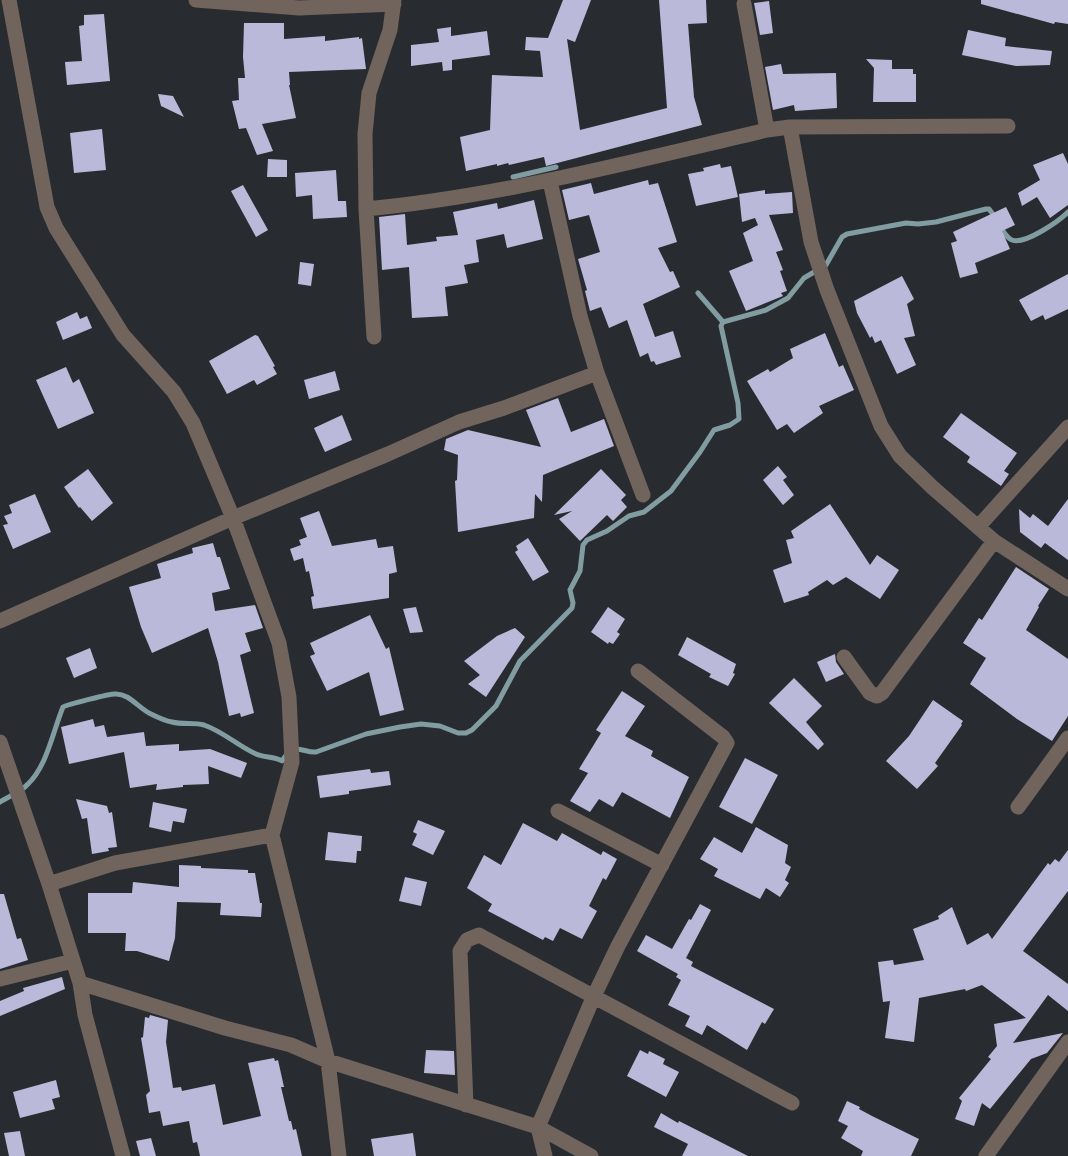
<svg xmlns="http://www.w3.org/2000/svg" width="1068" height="1156" viewBox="0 0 1068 1156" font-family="'Roboto Condensed',sans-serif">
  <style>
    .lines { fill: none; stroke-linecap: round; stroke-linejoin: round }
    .stream { stroke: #819da2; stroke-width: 5 }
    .building { fill: #bbb9d9 }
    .minor { stroke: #70645c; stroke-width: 15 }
  </style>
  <rect width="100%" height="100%" fill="#282c30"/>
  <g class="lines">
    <path class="stream" d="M513,177L556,167
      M723,322L766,310L788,298L804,278L826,265L842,237L847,234L906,223L918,224L936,222L986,209H989L992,213C997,220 1004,237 1012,240C1025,245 1059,221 1068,212
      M294,749C302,748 308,753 316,752L366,734L400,727L421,724L440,726L458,733H466L472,730L496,706L520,661L572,608L573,603L570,590L580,571L583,545L587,540L607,531L629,516L644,512L671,491L700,452L714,430L730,425L739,419L738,403L721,326L723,322L698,293
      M0,802C9,796 21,792 28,784C47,766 53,731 63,707C66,705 111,693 116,694C130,694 138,708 151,714C157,717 165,721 172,722C183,725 194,722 204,725C224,732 238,746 256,754C265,758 274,756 282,761L287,754"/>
  </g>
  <path class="building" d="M563,0H591L575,42L567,39L580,130L667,108L659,0H706L707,23L688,24L694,97L702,125L546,166L544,157L509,165L508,163L497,166V164L466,171L460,137L490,130L492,75L543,77L540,51L525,50L526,37L548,38Z
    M981,0H1068V24L1055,22L1054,24L981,4Z
    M769,1L773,33L760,35L754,3Z
    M104,14L110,81L67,85L65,62L82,61L79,26L84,25V15Z
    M244,23H284V39L325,36V41L359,37V39L362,38L366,69L289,72L290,85H289L296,118L262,124L273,151L257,155L246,128L239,129L232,101L239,100L238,78H245L243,57Z
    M451,27V36L487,31L490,55L452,60V70L443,71L442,62L411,66V45L439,42L437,29Z
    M968,30L1006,38L1005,46L1052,51L1050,65L1016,66L962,55Z
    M866,59L892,60V69H913V74H916V102H873L874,68Z
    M781,64L783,74L836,73L837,108L795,111L794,105L773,110L765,67Z
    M158,94L173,96L184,117L161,106Z
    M102,129L106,170L74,173L70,133Z
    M1063,153L1068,164V205L1050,218L1037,197L1022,206L1018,193L1040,180L1033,165Z
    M268,159L287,160V177H267Z
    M720,164L721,168L731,166L738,197L696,206L688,174L704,171L703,168Z
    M336,170L338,201H346L347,217L313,219L312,195L296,197L295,173Z
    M648,180L649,185L658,183L677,242L658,248L670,272L673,271L680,287L643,304L655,337L673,331L681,357L656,365L654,361L651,362L648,353L640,357L627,320L609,328L601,307L590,311L585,291L587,290L578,259L600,252L589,215L569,220L562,190L591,183L594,194Z
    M243,185L268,230L256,237L231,191Z
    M765,190V194L792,192L793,213L769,215L783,250L776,252L783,270L780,271L787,291L781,293L783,296L746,311L729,271L753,261L743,233L758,225L755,218L742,222L739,194Z
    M534,200L543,239L507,248L504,234L476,240L479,262L464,265L468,283L445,287L448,316L412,318L409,267L382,270L379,217L405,214L407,245L437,241L436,237L458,235L453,212L497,203L498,209Z
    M1006,207L1015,225L1002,231L1010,249L975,263L978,273L960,278L951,243L957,241L953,232Z
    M300,262L314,264L311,286L298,284Z
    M1068,274V309L1045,320L1043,315L1031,321L1019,300Z
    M902,276L914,299L907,304L915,336L904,338L916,365L897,374L881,340L875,343L872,336L870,338L857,313L854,301Z
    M77,312L80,319L87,316L92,328L63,340L56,322Z
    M825,333L839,367L843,365L854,390L819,406L823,413L794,433L787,424L777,430L747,381L768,369L770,372L793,358L790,349Z
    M255,335L258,336L275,366L273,367L277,374L257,385L254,380L252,381L227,394L209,361Z
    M66,367L73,383L79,379L94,413L58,429L36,380Z
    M335,371L340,390L309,399L304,380Z
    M558,398L571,432L604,419L614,446L543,475L542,502L535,494L534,518L458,532L455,481L457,480L458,455L444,450L446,439L468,430L541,447L526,410Z
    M961,413L1017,453L1004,471L1009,474L1001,486L967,462L970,457L943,437Z
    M342,415L352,440L325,452L314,428Z
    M778,466L787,477L783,480L794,495L783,505L763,480Z
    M88,469L113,503L92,521L80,507L79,508L64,487Z
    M601,469L626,495L621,500L627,507L613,521L607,515L580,541L559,519L572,511L554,515Z
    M35,494L51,532L13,549L3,525L8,524L4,516L12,513L9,505Z
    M1068,499V560L1045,543L1041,548L1020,532L1019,509L1030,518L1033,514L1048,526Z
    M830,504L870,565L877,555L899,570L880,599L846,577L833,585L827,580L808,592L809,595L784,603L773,570L792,563L786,540L794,538L791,531Z
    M319,511L332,546L376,539L378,548L393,546L397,572L389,574V598L313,609L311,597L314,596L309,571L306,572L303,558L294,561L290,549L301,545L299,540L307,537L300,518Z
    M528,538L549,572L533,581L515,552L518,550L516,546Z
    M213,543L217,557H220L230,589L212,593L215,611L255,605L263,628L245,633L251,651L240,655L254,713L241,717L240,713L229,716L218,662L208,628L152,653L141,627L129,587L161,578L157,564L193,553L192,548Z
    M1016,567L1049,589L1038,606L1039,607L1026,630L1068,659V716L1052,741L1017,719L970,684L986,658L963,643L979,618L982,620Z
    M416,607L423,632L410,633L403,609Z
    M608,607L625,619L617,632L620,634L613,644L609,642L608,644L591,632Z
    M370,615L386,649L389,647L404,710L380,716L369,672L327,691L310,656L315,654L310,643Z
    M515,628L525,637L486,697L468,684L480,675L464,661L497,636Z
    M687,637L736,664L733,673L735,674L728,686L709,677L711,674L678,655Z
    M90,648L97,668L74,678L66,658Z
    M835,654L836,662L844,674L826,682L817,662Z
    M794,678L822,706L806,722L824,744L818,750L769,703Z
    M622,691L645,706L625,736L653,751L651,756L689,777L670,818L622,792L613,807L599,799L590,812L570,801L588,773L579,769L601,733L596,730Z
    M933,700L963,721L961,724L962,725L935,763L938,766L917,789L886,761L909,736Z
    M93,719L95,727L104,725L107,737L144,732L146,746L179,744V751L210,749L247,763L241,778L208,766L209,784L183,785V787L156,790L157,784L130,788L124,752L69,764L61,727Z
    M745,758L778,775L752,824L719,807Z
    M370,769L371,773L389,771L391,785L349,791V794L320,798L317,776Z
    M76,799L107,806L109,813L112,812L117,847L108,848L109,851L92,854L87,818L82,819Z
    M153,802L187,809L184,823L173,821L171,832L149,827Z
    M418,820L445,831L433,855L412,845L417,834L413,832Z
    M523,823L557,841L562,833L601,855L603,851L617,859L606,880L603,878L589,906L597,911L582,939L560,928L553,941L545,937L543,940L488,911L492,904L467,888L484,855L501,865Z
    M756,827L788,845L785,863L791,867L785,880L789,883L780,897L766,888L760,899L714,876L718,869L700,859L714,837L742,853Z
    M328,832L362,836L361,851H357L356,863L325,860Z
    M1068,850V891L1023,951L1068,984V1011L1048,995L1013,1043L1063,1033L1047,1053L1031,1059L990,1109L982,1103L974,1126L955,1119L962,1101L959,1098L991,1059L988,1057L997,1046L994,1024L1026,1018L982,985L966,991L965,989L919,998L914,1042L885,1038L890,1001L883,1002L878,962L893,960L894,965L924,960L913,929L939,919L938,916L952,907L967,945L988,933L992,939L1048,863L1050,865L1055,859L1059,862Z
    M179,865L201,866V868L248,870V873H255L260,903H262L261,917L220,915L221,903L177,902L175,938L169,961L137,951H125L126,933H88V893H132L133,882L179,887Z
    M405,877L427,882L421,906L399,901Z
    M0,894H4L17,939L21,938L28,960L0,969Z
    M700,904L711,910L686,958L693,962L691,966L774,1009L765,1024L762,1022L747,1050L707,1025L702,1035L685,1026L690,1016L668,1005L681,980L676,977L678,974L637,951L646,935L672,949L689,919L691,920Z
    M62,977L65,989L0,1016V1001L24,991L23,988Z
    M150,1015L168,1020L166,1042L173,1088L181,1087L182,1091L215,1084L223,1125L261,1116L248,1063L274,1058L275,1061L278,1060L284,1087H281L289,1121H291L293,1130L296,1129L302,1156H200L197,1142L193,1143L189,1121L163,1126L160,1111L149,1113L146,1095L150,1091L141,1038L143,1037L145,1017L149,1018Z
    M426,1050L454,1051L455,1075L424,1073Z
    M640,1050L648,1054L649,1051L665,1059L663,1064L679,1072L666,1097L627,1076Z
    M56,1080L60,1097L52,1099L55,1109L20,1118L13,1092Z
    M847,1101L860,1107L859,1109L872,1116L919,1139L911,1156H861L863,1151L841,1138L848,1126L838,1121Z
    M661,1113L678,1123L679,1121L748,1156H682L688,1144L654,1127Z
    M20,1131L25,1156H9L4,1133Z
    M413,1133L416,1156H374L371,1139Z
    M151,1138L156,1156H140L136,1141Z"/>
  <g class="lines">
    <path class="minor" d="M9,0L47,207L56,228L123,335L174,392L193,423L233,518L279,643L289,697L292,762L272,835L328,1061L339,1156
      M196,0L299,8L394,4
      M744,4L767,130
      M790,127L811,242L827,290L881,426L900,456L932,487L994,541L1068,589
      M550,181L580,316L597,373L643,495
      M366,209C502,196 634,161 767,130L790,127L1008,126
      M374,337L366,209L365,134L369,93L390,30L394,0
      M978,527L1068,427
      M0,621L233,518L388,454L459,422L504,408L597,373
      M844,657L870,693L877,696L882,693L994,541
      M0,742L49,884L80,983L85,1015L123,1156
      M1018,807L1068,738
      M558,811L662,865
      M49,884L115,863L272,835
      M0,979L73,961
      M80,983L225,1028L291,1045L328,1061L538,1127L591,1156
      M466,1105L460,951L467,940L479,935L792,1103
      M545,1156L538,1127L593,998L618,946L727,743L723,737L638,671
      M986,1156L1068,1042"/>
  </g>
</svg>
